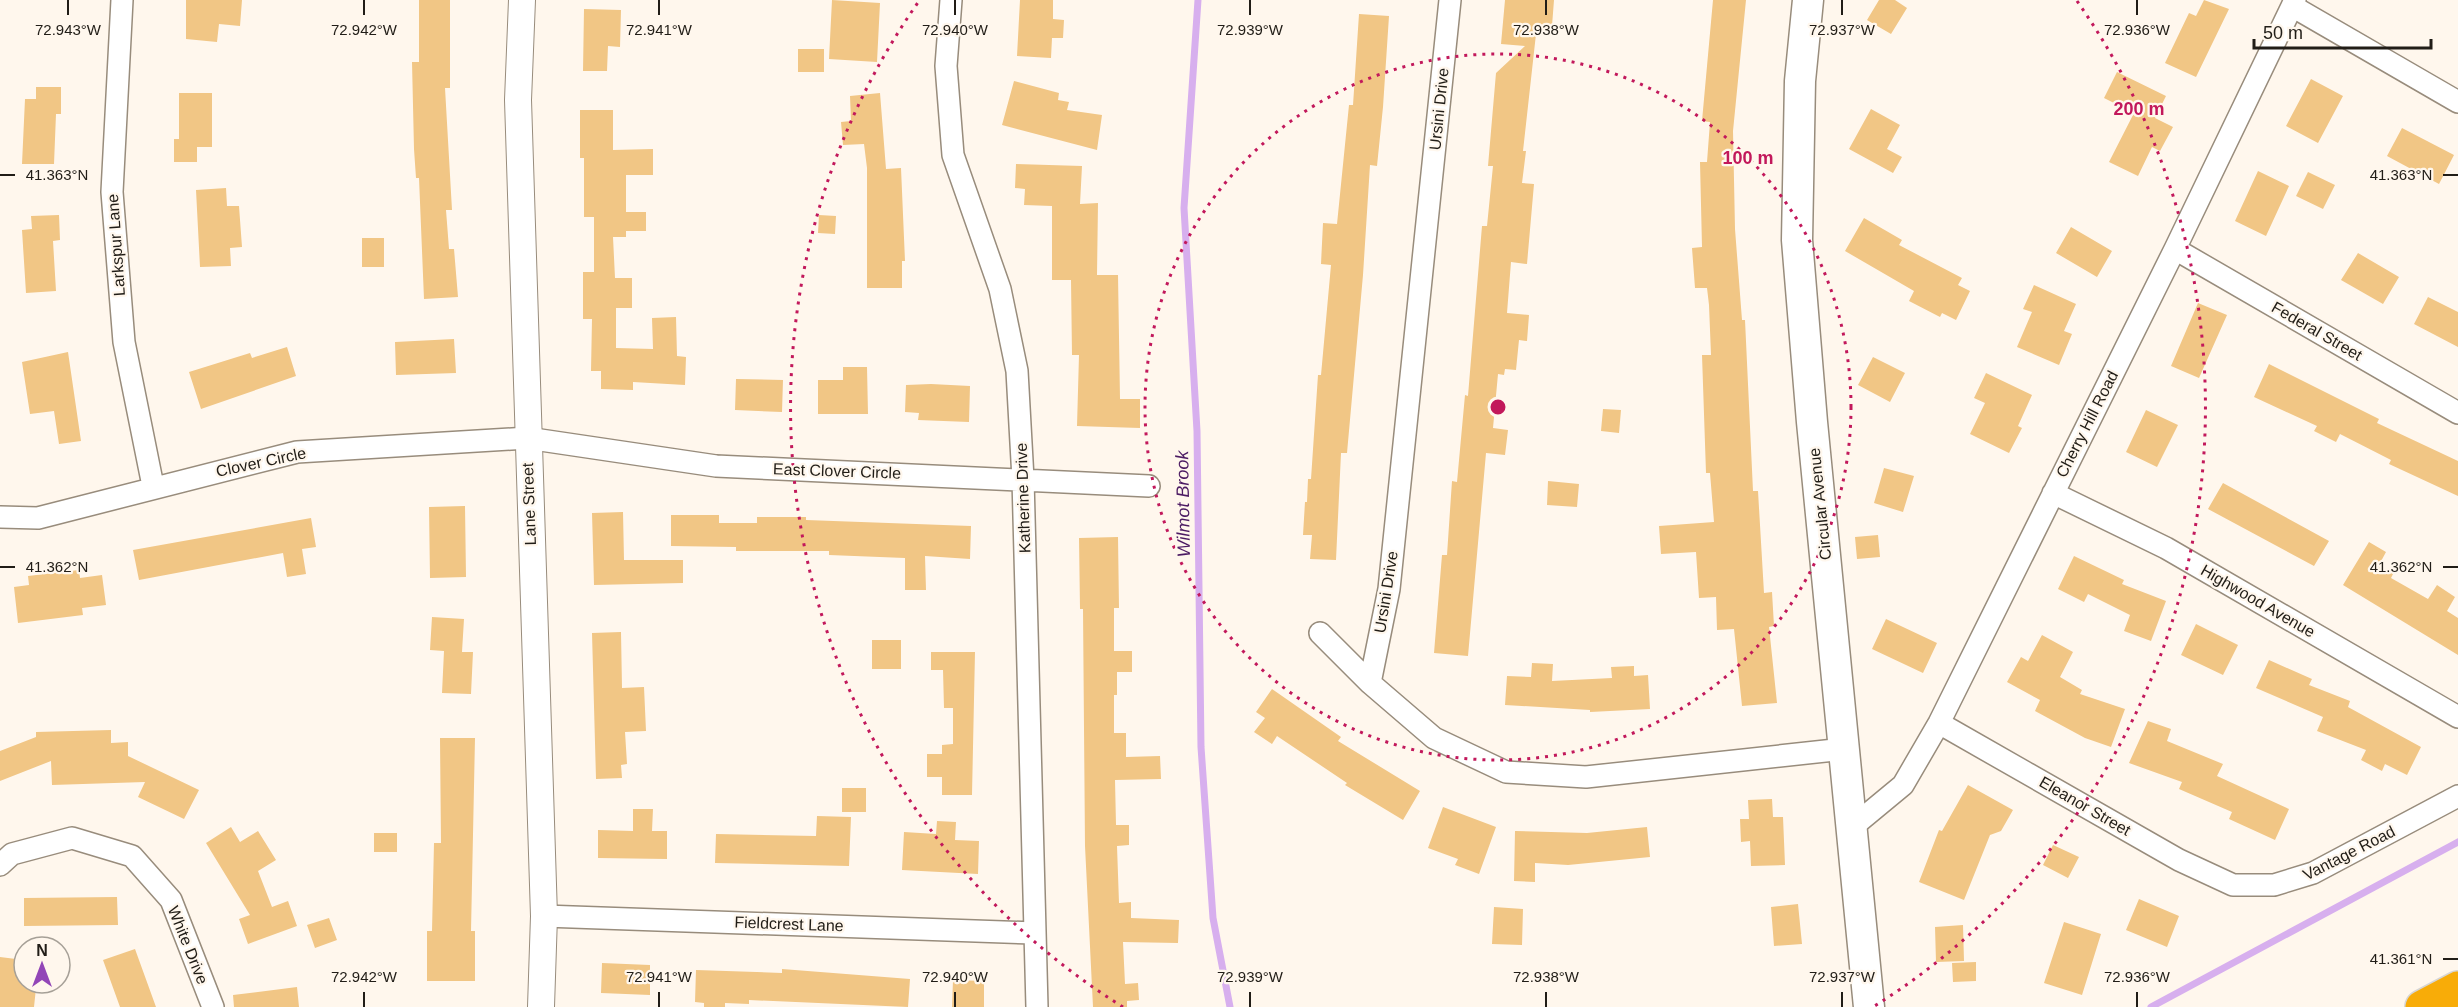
<svg xmlns="http://www.w3.org/2000/svg" width="2458" height="1007" viewBox="0 0 2458 1007" font-family="Helvetica,sans-serif">
  <style>
    .lines { fill: none; stroke-linecap: round; stroke-linejoin: round }
    .stream { stroke: #d7afee; stroke-width: 7 }
    .building { fill: #f1c685 }
    .minor-casing { stroke: #988c7c; stroke-width: 24 }
    .tertiary-casing { stroke: #988c7c; stroke-width: 28 }
    .secondary-casing { stroke: #988c7c; stroke-width: 33 }
    .motorway-casing { stroke: #d7d6d5; stroke-width: 36 }
    .minor { stroke: #fff; stroke-width: 21 }
    .tertiary { stroke: #fff; stroke-width: 26 }
    .secondary { stroke: #fff; stroke-width: 30 }
    .motorway { stroke: #f8ac08; stroke-width: 33 }
    .ticks { fill: none; stroke: #211d17; stroke-width: 2 }
    .ring { fill: none; stroke: #c2185b; stroke-width: 3; stroke-dasharray: 3 6 }
    .labels { text-anchor: middle; dominant-baseline: central; stroke-width: 4.5; stroke-linejoin: round; paint-order: stroke }
    .street-label { font-size: 16px; fill: #211d17; stroke: #fff7ed }
    .water-label { font-size: 18px; font-style: italic; fill: #4c1b63; stroke: #fff7ed }
    .ticks-label { font-size: 15px; text-anchor: middle; fill: #211d17; stroke: #fff7ed; stroke-width: 4.5; stroke-linejoin: round; paint-order: stroke }
    .centre { fill: #c2185b; stroke: #fff7ed; stroke-width: 3 }
    .ring-label { font-size: 18px; text-anchor: middle; font-weight: bold; fill: #c2185b; stroke: #fff7ed; stroke-width: 4.5; stroke-linejoin: round; paint-order: stroke }
  </style>
  <rect width="100%" height="100%" fill="#fff7ed"/>
  <g class="lines">
    <path class="stream" d="M1198,0L1184,208L1197,431L1201,747L1213,918L1230,1007
      M2151,1007L2458,842"/>
  </g>
  <path class="building" d="M186,0H242L240,26L219,24L217,42L186,39Z
    M419,0H450V88H445L452,210H446L449,249H454L458,297L424,299L419,178H416L414,149L412,62H419Z
    M832,0L880,3L877,62L829,59Z
    M1020,0H1053V19L1064,20L1063,38H1052L1051,58L1017,56Z
    M1505,0H1554L1552,26L1537,25L1523,151H1526L1522,183L1534,184L1527,264L1511,262L1507,313L1529,315L1527,341L1519,340L1516,370L1505,369L1504,375L1498,374L1493,428L1508,430L1505,455L1486,453L1468,656L1434,653L1442,555H1447L1452,481L1457,482L1465,395L1468,396L1482,226H1487L1493,166H1488L1496,73L1525,46L1501,44Z
    M1713,0H1746L1733,131L1735,229L1742,320H1745L1753,491H1758L1764,593L1772,592L1774,626L1769,627L1777,703L1742,706L1734,629L1717,630L1716,597L1699,598L1696,552L1661,554L1659,526L1714,522L1710,473H1706L1702,355H1711L1709,305L1707,288H1695L1692,248L1702,247L1700,162H1707L1710,122L1702,121Z
    M1879,0H1895L1907,8L1891,34L1867,20Z
    M2204,0L2229,9L2196,77L2165,63L2189,13L2196,16Z
    M584,9L621,10L620,47L608,46L607,71H583Z
    M1359,14L1389,16L1383,107L1377,166L1370,165L1363,275L1347,453H1341L1336,560L1310,559L1312,535H1303L1305,502H1307L1308,479H1311L1318,375H1321L1331,265L1321,264L1323,223L1337,224L1349,105H1353Z
    M798,49H824V72H798Z
    M2117,72L2166,96L2155,118L2173,127L2160,151L2152,147L2138,176L2109,162L2134,113L2104,98Z
    M2311,79L2343,96L2318,143L2286,126Z
    M1014,81L1059,93L1058,100L1069,102L1067,110L1102,115L1097,150L1002,125Z
    M36,87H61V114H56L54,164H22L25,99H36Z
    M179,93H212V147H197V162H174V139H179Z
    M880,93L886,169L901,168L905,261H902V288H867V168L864,144L843,145L841,122L851,121L850,96Z
    M1871,109L1900,125L1887,149L1902,157L1893,173L1849,149Z
    M580,110H613V150L653,149V175H626V212H646V231H626V237H613L615,278H632V308H616V348L653,349L652,318L676,317L677,356L686,357L685,385L633,382V390L601,389V371H591L592,319H583V272H594V217H584V158H580Z
    M2402,128L2454,155L2439,184L2387,156Z
    M1016,164L1082,166L1080,204L1098,203L1097,275H1118L1120,399H1140V428L1077,426L1079,355H1072L1071,280H1052V206L1024,205L1025,189L1015,188Z
    M2258,171L2289,186L2266,236L2235,221Z
    M2308,172L2335,185L2323,209L2296,196Z
    M226,188L227,206H239L242,247L230,248L231,266L200,267L196,190Z
    M59,215L60,240L53,241L56,291L26,293L22,230L32,229L31,216Z
    M819,215L836,216L835,234L818,233Z
    M1864,218L1902,240L1899,245L1962,278L1958,285L1970,291L1956,320L1942,313L1940,317L1909,301L1914,291L1845,251Z
    M2071,227L2112,251L2097,277L2056,253Z
    M362,238H384V267H362Z
    M2358,253L2399,277L2383,304L2341,280Z
    M2034,285L2076,304L2064,331L2072,334L2059,365L2017,347L2032,312L2023,309Z
    M2428,297L2458,312V347L2414,324Z
    M2198,303L2227,315L2199,378L2171,366Z
    M454,339L456,373L396,375L395,342Z
    M287,347L296,376L201,409L189,372L250,353L252,358Z
    M68,352L81,441L59,444L54,411L30,414L22,362Z
    M1873,357L1905,373L1890,402L1858,385Z
    M2269,364L2379,419L2377,423L2458,461V496L2389,464L2391,460L2340,434L2336,442L2314,431L2317,426L2254,397Z
    M843,367H867L868,414H818V380H843Z
    M1986,373L2032,395L2018,426L2022,428L2009,453L1970,434L1985,403L1974,398Z
    M736,379L783,380L782,412L735,410Z
    M931,384L970,386L969,422L918,420L919,413L905,412L906,385Z
    M1603,409L1621,410L1619,433L1601,431Z
    M2146,410L2178,425L2157,467L2126,452Z
    M1884,468L1914,476L1903,512L1874,503Z
    M1548,481L1579,484L1577,507L1547,505Z
    M2223,483L2329,541L2314,566L2208,509Z
    M465,506L466,577L430,578L429,507Z
    M623,512L624,560H683V583L594,585L592,513Z
    M671,515H719V523H757V517H806V520L971,526L970,559L925,556L926,590H905V558L829,555V551H736V547L671,546Z
    M311,518L316,547L302,549L306,574L287,577L283,553L139,580L133,550Z
    M1878,535L1880,557L1857,559L1855,537Z
    M1118,537L1119,608H1114V651H1132V672H1117V695H1114V733H1126V757L1160,756L1161,779L1115,780L1116,825H1129V845L1117,846L1119,903L1131,902V918L1179,920L1178,943L1123,942L1125,984L1138,983L1139,1000L1127,1001V1007H1093L1085,846L1083,609H1080L1079,538Z
    M2369,542L2386,552L2379,565L2393,574L2391,578L2428,599L2437,585L2455,597L2447,611L2458,618V655L2343,585Z
    M2074,556L2124,580L2122,584L2166,601L2151,641L2124,631L2130,615L2088,594L2084,602L2058,589Z
    M79,570L80,578L102,575L106,605L82,608L83,615L18,623L14,587L29,585L28,576Z
    M432,617L464,619L462,652H473L471,694L442,693L444,651L430,650Z
    M1886,619L1937,643L1923,673L1872,649Z
    M2196,624L2238,645L2223,675L2181,655Z
    M621,632L622,688L644,687L646,731L625,732L627,764L621,765L622,778L596,779L592,633Z
    M2042,635L2073,652L2060,677L2082,690L2080,694L2125,709L2111,747L2085,738L2035,711L2040,700L2007,682L2021,657L2028,661Z
    M872,640H901V669H872Z
    M931,652H975L972,795H942V777H927V754H942V745L953,744V708H944L943,670H931Z
    M2269,660L2312,679L2309,685L2350,701L2348,707L2421,747L2407,775L2385,764L2382,771L2361,760L2366,750L2317,731L2323,717L2256,688Z
    M1532,663L1553,664L1552,681L1612,678L1611,667L1634,666V676L1648,675L1650,709L1590,712V710L1505,705L1507,676L1531,677Z
    M1272,689L1341,737L1338,741L1420,791L1403,820L1345,785L1347,783L1277,736L1272,744L1254,732L1265,718L1256,712Z
    M2148,721L2171,729L2167,741L2223,764L2217,776L2289,809L2275,840L2229,819L2232,812L2179,789L2182,782L2129,763Z
    M111,730V743L128,742V756L199,790L184,819L138,797L145,782L52,785L51,761L0,781V751L36,737V732Z
    M440,738H475L471,931H475V981H427V931H432L434,843H441Z
    M1968,785L2013,810L2001,831L1990,835L1964,900L1919,882L1939,830L1942,831Z
    M842,788H866V812H842Z
    M1772,799L1773,817H1783L1785,865L1751,866L1750,841L1741,842L1740,819H1749L1748,800Z
    M1443,807L1496,827L1479,874L1455,865L1458,859L1428,848Z
    M633,809H653L652,831H667V859L598,858V830L633,831Z
    M817,816L851,817L849,866L715,863L716,834L816,836Z
    M937,821L956,822L955,840L979,841L978,874L902,870L904,832L936,834Z
    M231,827L240,842L258,831L276,860L258,871L272,907L288,901L297,926L248,944L239,919L250,915L206,843Z
    M1647,827L1650,857L1568,865L1535,863V882L1514,881L1515,831L1587,833Z
    M374,833H397V852H374Z
    M2053,845L2079,857L2068,878L2043,865Z
    M117,897L118,925L24,926V898Z
    M2139,899L2179,916L2167,947L2126,930Z
    M1798,904L1802,944L1774,946L1771,907Z
    M1494,907L1523,909L1522,945L1492,944Z
    M329,918L337,940L315,948L307,925Z
    M2064,922L2101,934L2082,995L2044,983Z
    M1963,925L1964,961L1936,962L1935,927Z
    M135,949L156,1007H120L103,960Z
    M0,957L24,960V987L36,988L34,1007H0Z
    M1976,962V981L1953,982L1952,963Z
    M602,963L650,965V995L601,993Z
    M782,969L910,979L908,1007L749,1000V1004L725,1003V1007H704V1003L695,1002L696,970L782,973Z
    M953,980L984,981V1007H952Z
    M297,987L299,1007H234L233,995Z"/>
  <g class="lines">
    <defs>
      <path id="minor" d="M122,0L112,192L124,342L153,486
        M951,0L946,66L953,155L1000,289L1017,371L1023,479L1037,1007
        M2292,6L2458,102
        M2175,249L2458,413
        M2053,493L2166,548L2458,717
        M0,517L38,518L297,452L527,438L716,466L1149,486
        M1320,633L1370,683L1434,738L1506,772L1586,777L1844,749
        M1370,683L1389,589L1450,0
        M1939,723L2179,860L2233,885H2274L2313,873L2458,796
        M1851,828L1903,785L1939,723L2175,249L2295,0
        M0,865L12,854L72,838L132,856L171,900L213,1007
        M544,916L1034,933"/>
      <path id="tertiary" d="M522,0L518,100L544,916L541,1007"/>
      <path id="secondary" d="M1808,0L1800,81L1797,240L1812,422L1869,1007"/>
      <path id="motorway" d="M2422,1007L2458,988"/>
    </defs>
    <use href="#minor" class="minor-casing"/>
    <use href="#tertiary" class="tertiary-casing"/>
    <use href="#secondary" class="secondary-casing"/>
    <use href="#motorway" class="motorway-casing"/>
    <use href="#minor" class="minor"/>
    <use href="#tertiary" class="tertiary"/>
    <use href="#secondary" class="secondary"/>
    <use href="#motorway" class="motorway"/>
  </g>
  <path class="ticks" d="M68,0V15M364,0V15M659,0V15M955,0V15M1250,0V15M1546,0V15M1842,0V15M2137,0V15M0,175H15M2443,175H2458M0,567H15M2443,567H2458M2443,959H2458M364,992V1007M659,992V1007M955,992V1007M1250,992V1007M1546,992V1007M1842,992V1007M2137,992V1007"/>
  <g class="ring">
    <circle cx="1498" cy="407" r="353"/>
    <path d="M1123 1007A707 707 0 0 1 919 1M2077 1A707 707 0 0 1 1873 1007"/>
  </g>
  <g class="labels">
    <g class="street-label">
      <text transform="translate(1439 109) rotate(-84)">Ursini Drive</text>
      <text transform="translate(116 245) rotate(-94)">Larkspur Lane</text>
      <text transform="translate(2317 331) rotate(30)">Federal Street</text>
      <text transform="translate(2087 424) rotate(-63)">Cherry Hill Road</text>
      <text transform="translate(261 462) rotate(-12)">Clover Circle</text>
      <text transform="translate(837 471) rotate(2)">East Clover Circle</text>
      <text transform="translate(1023 498) rotate(-92)">Katherine Drive</text>
      <text transform="translate(529 504) rotate(-92)">Lane Street</text>
      <text transform="translate(1820 504) rotate(-96)">Circular Avenue</text>
      <text transform="translate(1386 592) rotate(-81)">Ursini Drive</text>
      <text transform="translate(2258 601) rotate(30)">Highwood Avenue</text>
      <text transform="translate(2085 806) rotate(30)">Eleanor Street</text>
      <text transform="translate(2349 853) rotate(-27)">Vantage Road</text>
      <text transform="translate(789 924) rotate(2)">Fieldcrest Lane</text>
      <text transform="translate(188 945) rotate(68)">White Drive</text>
    </g>
    <g class="water-label">
      <text transform="translate(1183 504) rotate(-91)">Wilmot Brook</text>
    </g>
  </g>
  <g class="ticks-label">
    <text x="68" y="35">72.943°W</text>
    <text x="364" y="35">72.942°W</text>
    <text x="659" y="35">72.941°W</text>
    <text x="955" y="35">72.940°W</text>
    <text x="1250" y="35">72.939°W</text>
    <text x="1546" y="35">72.938°W</text>
    <text x="1842" y="35">72.937°W</text>
    <text x="2137" y="35">72.936°W</text>
    <text x="57" y="180">41.363°N</text>
    <text x="2401" y="180">41.363°N</text>
    <text x="57" y="572">41.362°N</text>
    <text x="2401" y="572">41.362°N</text>
    <text x="2401" y="964">41.361°N</text>
    <text x="364" y="982">72.942°W</text>
    <text x="659" y="982">72.941°W</text>
    <text x="955" y="982">72.940°W</text>
    <text x="1250" y="982">72.939°W</text>
    <text x="1546" y="982">72.938°W</text>
    <text x="1842" y="982">72.937°W</text>
    <text x="2137" y="982">72.936°W</text>
  </g>
  <circle cx="1498" cy="407" r="9" class="centre"/>
  <g class="ring-label">
    <text x="2139" y="115">200 m</text>
    <text x="1748" y="164">100 m</text>
  </g>
  <g transform="translate(42 965)"><circle r="28" fill="#fff7ed" stroke="#a6a097" stroke-width="1.5"/>
  <path d="M0-4.5L10 22L0 15L-10 22Z" fill="#9246b7"/>
  <text y="-9" font-size="16" font-weight="bold" text-anchor="middle" fill="#211d17">N</text>
  </g>
  <path d="M2254 39v9h177v-9" fill="none" stroke="#211d17" stroke-width="3"/>
  <text x="2263" y="39" font-size="18" fill="#211d17" stroke="#fff7ed" stroke-width="4.5" paint-order="stroke">50 m</text>
</svg>
